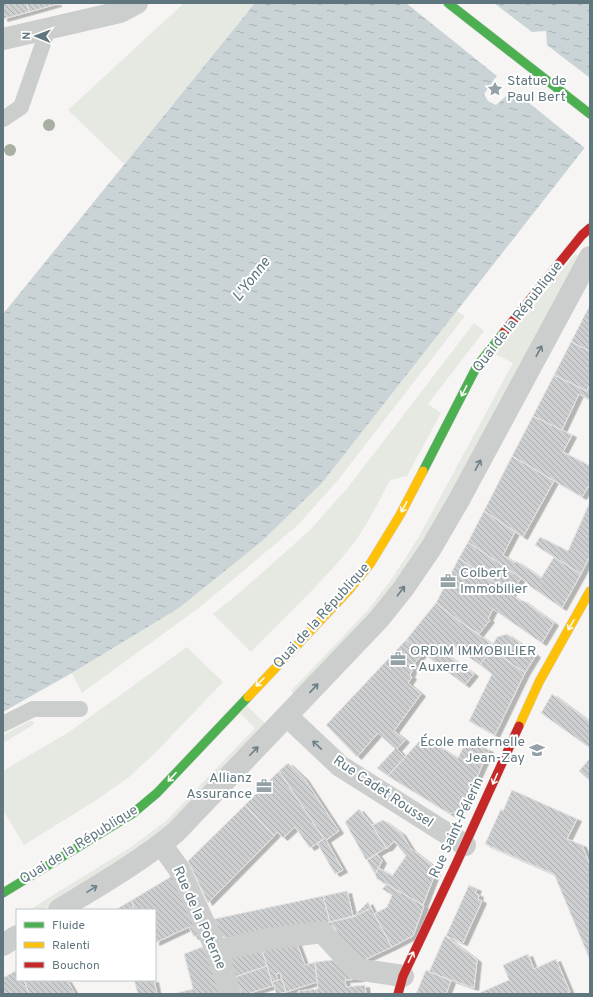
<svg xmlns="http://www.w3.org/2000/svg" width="593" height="997" viewBox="0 0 593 997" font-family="Overpass,sans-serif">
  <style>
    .green { fill: #e6e8e2 }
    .water { fill: url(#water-ripples) }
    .pier { fill: #f6f5f4 }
    .building { fill: url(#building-back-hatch); stroke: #e5e4e4; filter: url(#shadow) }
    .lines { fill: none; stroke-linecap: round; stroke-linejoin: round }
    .fast-casing { stroke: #d1d3d3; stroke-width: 10 }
    .slow-casing { stroke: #d1d3d3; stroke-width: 10 }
    .jam-casing { stroke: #d1d3d3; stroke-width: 10 }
    .lane { stroke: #cccdcd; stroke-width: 16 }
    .street { stroke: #cccdcd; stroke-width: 22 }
    .fast { stroke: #4caf50; stroke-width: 9 }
    .slow { stroke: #ffc107; stroke-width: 9 }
    .jam { stroke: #c62828; stroke-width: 9 }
    .tree { fill: #a7b0a2 }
    .oneway { stroke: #6b7f87 }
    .oneway2 { stroke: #f6fbf6 }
    .labels { text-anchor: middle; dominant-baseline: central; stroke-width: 4; stroke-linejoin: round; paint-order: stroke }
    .poi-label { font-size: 14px; fill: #60767f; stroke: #fff; text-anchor: start }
    .street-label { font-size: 14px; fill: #60767f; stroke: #fff }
    .water-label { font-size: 15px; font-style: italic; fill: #5b767b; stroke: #fff }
  </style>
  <defs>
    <pattern id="water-ripples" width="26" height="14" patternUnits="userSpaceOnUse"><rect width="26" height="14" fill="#cad4d6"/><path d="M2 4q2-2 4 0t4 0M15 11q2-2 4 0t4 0" fill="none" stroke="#a7b1b3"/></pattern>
    <pattern id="building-back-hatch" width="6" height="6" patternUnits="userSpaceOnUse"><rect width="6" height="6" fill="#cdcecf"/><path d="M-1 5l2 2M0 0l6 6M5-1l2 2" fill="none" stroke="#aaacad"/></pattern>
    <filter id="shadow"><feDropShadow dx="4.5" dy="2.5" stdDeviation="0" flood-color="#0004"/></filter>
  </defs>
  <rect width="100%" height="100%" fill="#f6f5f4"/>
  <path class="green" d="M184,3H255L124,164L68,110Z
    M575,254L580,257L424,544L397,585L297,697L291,691L368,610L391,580L417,540L513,363L495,354Z
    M457,311L465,316L338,480L298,525L200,607L82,693L72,673L179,608L261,542L322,483Z
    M474,323L484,331L428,404L441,413L407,476L390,480C378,503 366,528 350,548C320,585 284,618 251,652L213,614L244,589L311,529L349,486Z
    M187,647L223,682L155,753L129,777L98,799L24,845L3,810V771L69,732Z
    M247,706L268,726L171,827L135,854L43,910H29L131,847L166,821L255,728L240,713Z
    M30,721L34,722L33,725L3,743V735Z"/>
  <path class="water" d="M255,3H590V141L322,483L261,542L179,608L72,673L3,712V314Z"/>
  <path class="pier" d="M406,3H494L532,32L546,31L547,45L590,78V145L586,149L513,90L496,105L488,101L484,94L497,76Z"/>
  <path class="building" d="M3,3H27L29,12L3,19Z
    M27,3H57V4L29,12Z
    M590,305V351L571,342Z
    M571,342L590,351V385L587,391L554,375Z
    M554,375L587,391L590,385V400L579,394L562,430L533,416Z
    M533,416L572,435L563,452L590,466V484L582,497L512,456Z
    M512,456L554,481L523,537L484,511Z
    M590,502V556L581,574L535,545L540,537L568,551Z
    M484,511L515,532L503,555L515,563L516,561L541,578L554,557L581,574L562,608L527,584L528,583L468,542Z
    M468,542L521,578L511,594L459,558Z
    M459,558L520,601L522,600L554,623L542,643L493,609L488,619L490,620L479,634L462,623L436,603Z
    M436,603L462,623L493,645L480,665L451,644L444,653L474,674L465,685L406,640Z
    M507,634L536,655L525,673L490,649L497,637Z
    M406,640L423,653L411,668L412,671L410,675L412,677L408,683L421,694L394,731L405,740L397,749L405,757L388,776L377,768L395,749L378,733L357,757L326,725Z
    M490,649L525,673L495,735L469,721L492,674L480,665Z
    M552,694L590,722V748L541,713Z
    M423,737L458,758L467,740L489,750L463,809L450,814L388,776Z
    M590,758V781L579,771Z
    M288,763L304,778L339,831L326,840L343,870L335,874L317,843L324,839L279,771Z
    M279,771L324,839L310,848L295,827L283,838L277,832L274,836L245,805Z
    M512,790L577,819L567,839L582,845L590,865V960L554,874L485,844L501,809L503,811Z
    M245,805L274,836L208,903L188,861Z
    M359,809L371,824L386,848L366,860L345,822Z
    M383,820L401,833L411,849L437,869L423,905L377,879L375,874L379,868L392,876L406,856L394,841L387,849L371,824L373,825Z
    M377,854L382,861L375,874L367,860Z
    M172,876L198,932L197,936L194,937L189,927L155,943V910H134L132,900Z
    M387,884L424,906L413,936L392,947L374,914L387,907L392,895L382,889Z
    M469,885L477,889L475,893L479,895L478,899L482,901L463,943L446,936Z
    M347,891L353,916L330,922L323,896Z
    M323,896L330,922L325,923L233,941L221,936L214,919Z
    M132,900L134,910H116L120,907Z
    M368,902L371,908L353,917Z
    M371,908L392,947L356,964L334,927L325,923L353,917Z
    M445,936L477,960L474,988L429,972Z
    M296,941L305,965L315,962L317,982L286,992L280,973L276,974L278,980L272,982L261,947Z
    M202,947L205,949L221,994H172L193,989L184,954Z
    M261,947L267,966L235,977L228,956Z
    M528,954L534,969L556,959L570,992L565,994H477L509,980L503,965Z
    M342,959L360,979L345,980L346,987L365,985L366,994H298V991L318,989L315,962Z
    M267,966L273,986L247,994H242L235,977Z
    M17,970V980H24L29,994H3V978Z
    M426,970L451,981L446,994H416Z
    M282,979L286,992L276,994L274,985L273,986L272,982Z
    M24,980H67L75,994H29Z
    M134,980H154L157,994H138Z"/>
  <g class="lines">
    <defs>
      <path id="fast" d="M448,3L590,114
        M423,471L477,366L504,332
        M3,893L132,814L157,793L248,697"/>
      <path id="slow" d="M248,697L348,591L370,564L400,515L423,471
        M519,726L539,682L590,591"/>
      <path id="jam" d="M504,332L582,235L590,228
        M398,994L403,976L457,862L519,726"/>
    </defs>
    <use href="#fast" class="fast-casing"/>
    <use href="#slow" class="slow-casing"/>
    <use href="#jam" class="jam-casing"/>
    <path class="lane" d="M3,119L21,107L48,29
      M3,724L33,709H80"/>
    <path class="street" d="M3,39L120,12L137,3
      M287,716L340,766L465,845
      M161,844L179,869L217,951L230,994
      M59,910C99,885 140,862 176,832L379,619L403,589L431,548L459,500L590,257
      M3,945L17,936
      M217,951L268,939L322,932L356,969L403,976"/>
    <use href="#fast" class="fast"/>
    <use href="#slow" class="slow"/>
    <use href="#jam" class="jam"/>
  </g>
  <g class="tree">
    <circle cx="49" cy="125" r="6"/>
    <circle cx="10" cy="150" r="6"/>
  </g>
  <defs><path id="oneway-shaft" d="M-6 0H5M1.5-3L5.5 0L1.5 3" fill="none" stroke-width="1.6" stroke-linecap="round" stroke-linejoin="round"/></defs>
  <g class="oneway">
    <use href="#oneway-shaft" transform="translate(539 351) rotate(-62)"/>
    <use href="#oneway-shaft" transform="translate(478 465) rotate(-62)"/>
    <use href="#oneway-shaft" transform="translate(401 591) rotate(-53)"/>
    <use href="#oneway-shaft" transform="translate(314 688) rotate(-47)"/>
    <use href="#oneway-shaft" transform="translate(317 745) rotate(-136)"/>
    <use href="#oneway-shaft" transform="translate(254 751) rotate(-46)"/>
    <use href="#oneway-shaft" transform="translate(92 889) rotate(-32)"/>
  </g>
  <g class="oneway2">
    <use href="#oneway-shaft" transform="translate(464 391) rotate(117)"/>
    <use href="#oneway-shaft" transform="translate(404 507) rotate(118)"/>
    <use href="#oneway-shaft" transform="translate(571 625) rotate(120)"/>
    <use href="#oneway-shaft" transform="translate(260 682) rotate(134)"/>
    <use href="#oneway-shaft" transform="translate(172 777) rotate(133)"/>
    <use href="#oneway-shaft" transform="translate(495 779) rotate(114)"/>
    <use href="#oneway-shaft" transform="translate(411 957) rotate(-64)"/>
  </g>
  <defs>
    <symbol id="sight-bare" viewBox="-9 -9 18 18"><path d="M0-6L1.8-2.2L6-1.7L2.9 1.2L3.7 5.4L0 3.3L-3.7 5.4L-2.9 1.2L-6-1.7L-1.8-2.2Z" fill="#94a2a8" stroke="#fff" stroke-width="2.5" paint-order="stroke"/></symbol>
    <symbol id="office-bare" viewBox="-9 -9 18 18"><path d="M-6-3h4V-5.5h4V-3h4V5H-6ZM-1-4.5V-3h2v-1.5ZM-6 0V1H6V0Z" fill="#94a2a8" stroke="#fff" stroke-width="2.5" paint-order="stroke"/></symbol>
    <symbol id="school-bare" viewBox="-9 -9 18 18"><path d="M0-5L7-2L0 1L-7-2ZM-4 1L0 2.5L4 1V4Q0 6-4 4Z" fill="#94a2a8" stroke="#fff" stroke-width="2.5" paint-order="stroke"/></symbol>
  </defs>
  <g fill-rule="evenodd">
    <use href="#sight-bare" x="484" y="78" width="22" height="22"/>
    <use href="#office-bare" x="437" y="570" width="22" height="22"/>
    <use href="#office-bare" x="387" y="648" width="22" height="22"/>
    <use href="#school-bare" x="526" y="739" width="22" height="22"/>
    <use href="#office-bare" x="253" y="775" width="22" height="22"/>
  </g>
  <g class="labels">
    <g class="poi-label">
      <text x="507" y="81">Statue de<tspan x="507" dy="16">Paul Bert</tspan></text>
      <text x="460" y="573">Colbert<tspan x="460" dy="16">Immobilier</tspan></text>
      <text x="410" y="651">ORDIM IMMOBILIER<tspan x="410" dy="16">- Auxerre</tspan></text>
      <text x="525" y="742" text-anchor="end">École maternelle<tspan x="525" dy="16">Jean-Zay</tspan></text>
      <text x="252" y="778" text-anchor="end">Allianz<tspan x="252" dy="16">Assurance</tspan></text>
    </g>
    <g class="street-label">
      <text transform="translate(518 317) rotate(-52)">Quai de la République</text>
      <text transform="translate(322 616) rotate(-48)">Quai de la République</text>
      <text transform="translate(383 792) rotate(34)">Rue Cadet Roussel</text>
      <text transform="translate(457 828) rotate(-65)">Rue Saint-Pélerin</text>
      <text transform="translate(79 845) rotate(-32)">Quai de la République</text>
      <text transform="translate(199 918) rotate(66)">Rue de la Poterne</text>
    </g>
    <g class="water-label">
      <text transform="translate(252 280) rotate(-52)">L'Yonne</text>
    </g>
  </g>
  <rect width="593" height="997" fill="none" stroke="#60767f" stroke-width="8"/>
  <rect x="16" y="909" width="140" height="72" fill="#ffffff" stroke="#bfc8cc"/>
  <rect x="24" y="922" width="20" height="6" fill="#4caf50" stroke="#bfc8cc"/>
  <text x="52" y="929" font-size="12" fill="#60767f">Fluide</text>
  <rect x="24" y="942" width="20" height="6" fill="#ffc107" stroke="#bfc8cc"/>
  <text x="52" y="949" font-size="12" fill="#60767f">Ralenti</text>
  <rect x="24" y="962" width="20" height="6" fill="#c62828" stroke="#bfc8cc"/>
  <text x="52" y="969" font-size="12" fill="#60767f">Bouchon</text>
  <g transform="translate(36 36) rotate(271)" stroke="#ffffff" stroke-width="3" paint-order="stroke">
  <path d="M0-3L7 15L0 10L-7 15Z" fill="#60767f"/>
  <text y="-6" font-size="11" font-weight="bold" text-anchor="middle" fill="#60767f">N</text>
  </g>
</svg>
